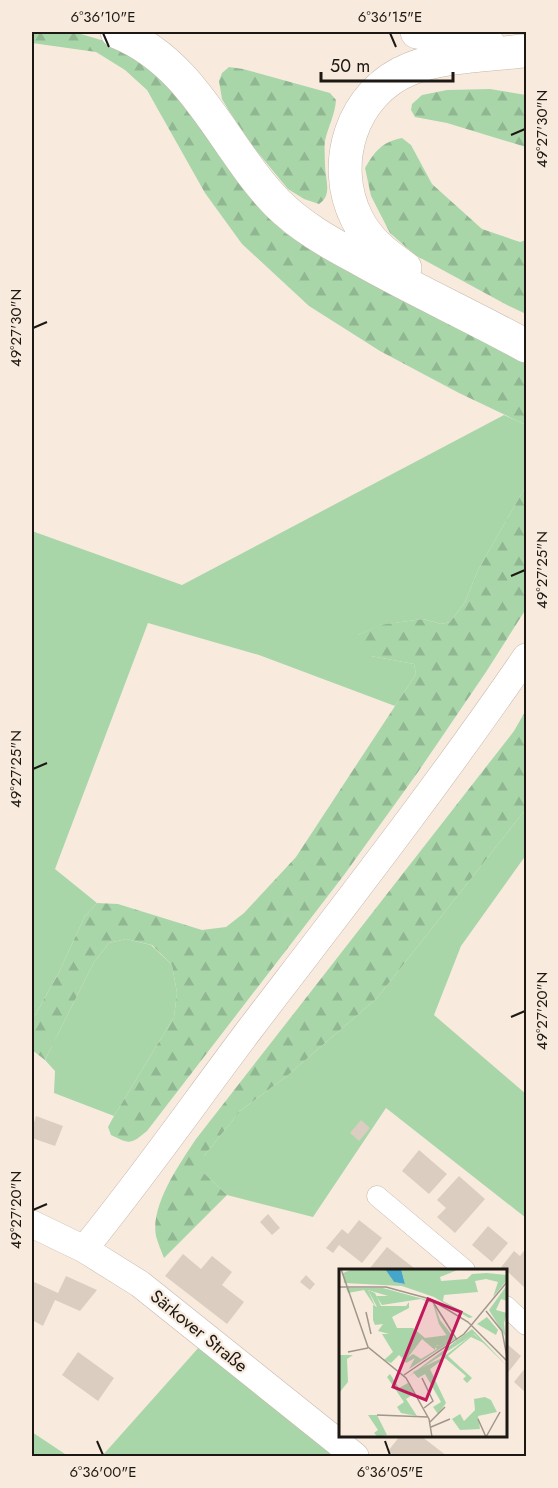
<svg xmlns="http://www.w3.org/2000/svg" width="558" height="1488" viewBox="0 0 558 1488" font-family="Jost,sans-serif">
  <style>
    .grass { fill: #a8d6a9 }
    .forest { fill: url(#forest-firs) }
    .building { fill: #dbcec0 }
    .lines { fill: none; stroke-linecap: round; stroke-linejoin: round }
    .minor-casing { stroke: #c5b8ab; stroke-width: 21 }
    .secondary-casing { stroke: #c5b8ab; stroke-width: 28 }
    .motorway-casing { stroke: #c5b8ab; stroke-width: 34 }
    .minor { stroke: #fff; stroke-width: 20 }
    .secondary { stroke: #fff; stroke-width: 27 }
    .motorway { stroke: #fff; stroke-width: 33 }
    .ticks { fill: none; stroke: #1d1813; stroke-width: 2 }
    .labels { text-anchor: middle; dominant-baseline: central; stroke-width: 4.5; stroke-linejoin: round; paint-order: stroke }
    .street-label { font-size: 18px; fill: #1d1813; stroke: #f8ebdd }
    .inset-road { fill: none; stroke: #a0978c; stroke-width: 1.5 }
    .view { fill: #c2185b; fill-opacity: 0.15; stroke: #c2185b; stroke-width: 3 }
    .inset-edge { fill: none; stroke: #1d1813; stroke-width: 3 }
    .neatline { fill: none; stroke: #1d1813; stroke-width: 2 }
    .ticks-label { font-size: 15px; text-anchor: middle; fill: #1d1813 }
  </style>
  <defs>
    <pattern id="forest-firs" width="22" height="20" patternUnits="userSpaceOnUse" patternTransform="scale(1.5)"><rect width="22" height="20" fill="#a8d6a9"/><path d="M5 1l3.5 6h-7zM16 11l3.5 6h-7z" fill="#90b791"/></pattern>
  </defs>
  <rect width="100%" height="100%" fill="#f8ebdd"/>
  <path class="grass" d="M504,415L526,425V486L478,570L465,602L450,622L441,624L423,619L380,625L358,635L371,656L414,664L416,674L395,706L259,655L148,623L55,869L97,903L85,916L59,972L36,1014L32,1016V531L182,585Z
    M526,809V855L461,946L434,1015L526,1094V1218L386,1108L313,1217L227,1195L204,1173V1156L240,1111L287,1076L377,998Z
    M126,939L151,945L172,965L177,993L174,1017L114,1116L54,1093L55,1071L45,1060L94,962L109,943Z
    M200,1346L333,1456H102Z
    M32,1432L68,1456H32Z"/>
  <path class="forest" d="M32,32H74L108,42L138,58L169,82L250,196L285,233L324,257L526,362V425L459,393L380,351L309,306L242,244L205,193L147,90L125,70L96,52L32,43Z
    M229,67L243,69L330,93L336,100C335,115 328,127 325,141C324,148 325,157 325,165C325,179 333,195 319,204L304,199L288,189L254,148L229,111L222,99L219,81L222,73Z
    M490,89L526,95V147L447,123L415,117L411,110L412,104L422,95L447,90Z
    M402,138L411,145L432,184L482,229L520,242L526,240V314L507,305L415,255L390,233L371,196L365,168C375,151 382,142 402,138Z
    M526,486V609L486,672L418,772L344,875L147,1131C130,1145 130,1144 111,1135L108,1127L114,1116L174,1017L177,993L172,965L152,945L126,939L109,943L94,962L45,1060L32,1050V1016L36,1014L59,972L85,916L97,903L118,904L202,930L226,927L244,913L296,857L416,674L414,664L371,656L356,647L358,635L379,625L423,619L441,624L450,622L465,602L478,570Z
    M526,710V809L377,998L287,1076L240,1111L204,1156V1173L227,1195L164,1258C161,1251 158,1243 156,1236C150,1206 180,1163 196,1139L514,731Z"/>
  <path class="building" d="M36,1116L63,1126L55,1146L32,1138V1129Z
    M361,1120L370,1128L359,1141L350,1133Z
    M419,1150L447,1174L429,1194L402,1171Z
    M459,1176L485,1199L455,1233L437,1217L446,1208L437,1200Z
    M268,1214L280,1228L272,1235L260,1222Z
    M359,1220L382,1238L362,1263L339,1245L333,1253L326,1248L342,1229L348,1234Z
    M488,1226L508,1243L492,1262L472,1245Z
    M387,1247L414,1268L412,1270H374L370,1268Z
    M526,1248V1289L506,1270H499L514,1251L520,1256Z
    M183,1254L201,1269L212,1256L232,1272L222,1285L244,1302L227,1324L165,1276Z
    M306,1275L315,1284L310,1290L300,1282Z
    M66,1276L97,1290L80,1311L55,1300L43,1326L32,1320V1281L58,1293Z
    M506,1343L521,1356L506,1375Z
    M78,1352L114,1378L98,1401L62,1375Z
    M526,1367V1393L514,1382Z
    M400,1436H421L447,1456H395L388,1451Z"/>
  <g class="lines">
    <defs>
      <path id="minor" d="M377,1196L465,1270
        M506,1306L526,1325"/>
      <path id="secondary" d="M32,1224L84,1249L140,1284L355,1456
        M84,1249C142,1178 195,1102 250,1029C344,906 439,784 526,657"/>
      <path id="motorway" d="M117,32C196,64 222,146 277,203C300,226 328,242 356,257C412,289 470,315 526,346
        M417,32L489,45
        M405,268C385,254 368,241 357,219C329,164 352,92 410,69C441,56 489,55 523,51"/>
    </defs>
    <use href="#minor" class="minor-casing"/>
    <use href="#secondary" class="secondary-casing"/>
    <use href="#motorway" class="motorway-casing"/>
    <use href="#minor" class="minor"/>
    <use href="#secondary" class="secondary"/>
    <use href="#motorway" class="motorway"/>
  </g>
  <path class="ticks" d="M103,33L109,47M390,33L396,47M511,135L525,129M33,328L47,322M511,576L525,570M33,769L47,763M511,1017L525,1011M33,1210L47,1204M97,1441L103,1455M385,1441L390,1455"/>
  <g class="labels">
    <g class="street-label">
      <text transform="translate(199 1331) rotate(39)">Särkover Straße</text>
    </g>
  </g>
  <g transform="translate(339 1269)">
    <rect width="168" height="168" fill="#f8ebdd"/>
    <path d="M14,0H46L55,13L66,15L62,0H121L101,8L102,12L128,10L133,5L148,4L168,6V11L154,28L159,13L147,10L136,12L139,23L105,26L104,32L134,48L130,49L95,28L63,17L5,14L4,4ZM29,21L36,24L42,37H67L70,33V39L53,48L58,59H74L86,69L109,66L110,70L101,77L97,76L96,81L83,70L67,91L60,86L52,94L45,91L54,83L43,65H50L39,62L44,55L36,56L34,51V36L38,38ZM134,65L147,75L132,68L109,87L133,109L128,114L124,110L127,107L106,89L91,100L107,134L99,145L94,138L102,133L86,105L79,109L74,103L103,89ZM0,86H14L8,90L9,113L0,124ZM51,105L60,119L69,114L75,125L67,130L78,147L62,144L58,138L65,133L48,108ZM146,128L152,131L158,143L139,147L141,160L121,161L113,150L121,145L125,152L136,141L135,130ZM29,146H38L48,166L39,168L35,164L39,161Z" fill="#a8d6a9"/>
    <path d="M168,16V32L162,30L157,41L168,44L165,54L168,86L166,67L150,41ZM7,19H44L88,31L96,37L101,51L116,70L70,100L76,89L67,94L60,86L66,91L74,85L82,90L98,80L95,76L101,77L110,70L100,55L94,35L82,30L43,36L37,27H49L29,21L37,39L25,21L9,24ZM148,48L159,61L157,66L138,55ZM133,60L168,97L135,65L69,108Z" fill="#a8d6a9"/>
    <path d="M46,0H62L66,15L55,13Z" fill="#45a6ca"/>
    <path class="inset-road" d="M2,0L29,78L67,109L90,150L93,168M0,18H47L91,30L129,53L168,92M94,33L118,71M147,42L163,62L168,88M27,43L32,65M9,83L29,79M65,106L125,65L168,13M83,109L94,132L85,139M38,146L89,148M139,150L147,168M91,153L106,138M92,158L111,150M147,168L161,143"/>
    <path class="view" d="M89,30L122,43L87,131L54,118Z"/>
    <rect width="168" height="168" class="inset-edge"/>
  </g>
  <rect width="558" height="1488" fill="none" stroke="#f8ebdd" stroke-width="66"/>
  <path d="M321 72v9h132v-9" fill="none" stroke="#1d1813" stroke-width="3"/>
  <text x="330" y="72" font-size="18" fill="#1d1813" stroke="#f8ebdd" stroke-width="4.5" paint-order="stroke">50 m</text>
  <rect x="33" y="33" width="492" height="1422" class="neatline"/>
  <g class="ticks-label">
    <text x="103" y="22">6°36'10"E</text>
    <text x="390" y="22">6°36'15"E</text>
    <text transform="translate(542 129) rotate(-90)" y="5">49°27'30"N</text>
    <text transform="translate(16 328) rotate(-90)" y="5">49°27'30"N</text>
    <text transform="translate(542 570) rotate(-90)" y="5">49°27'25"N</text>
    <text transform="translate(16 769) rotate(-90)" y="5">49°27'25"N</text>
    <text transform="translate(542 1011) rotate(-90)" y="5">49°27'20"N</text>
    <text transform="translate(16 1210) rotate(-90)" y="5">49°27'20"N</text>
    <text x="103" y="1477">6°36'00"E</text>
    <text x="390" y="1477">6°36'05"E</text>
  </g>
</svg>
